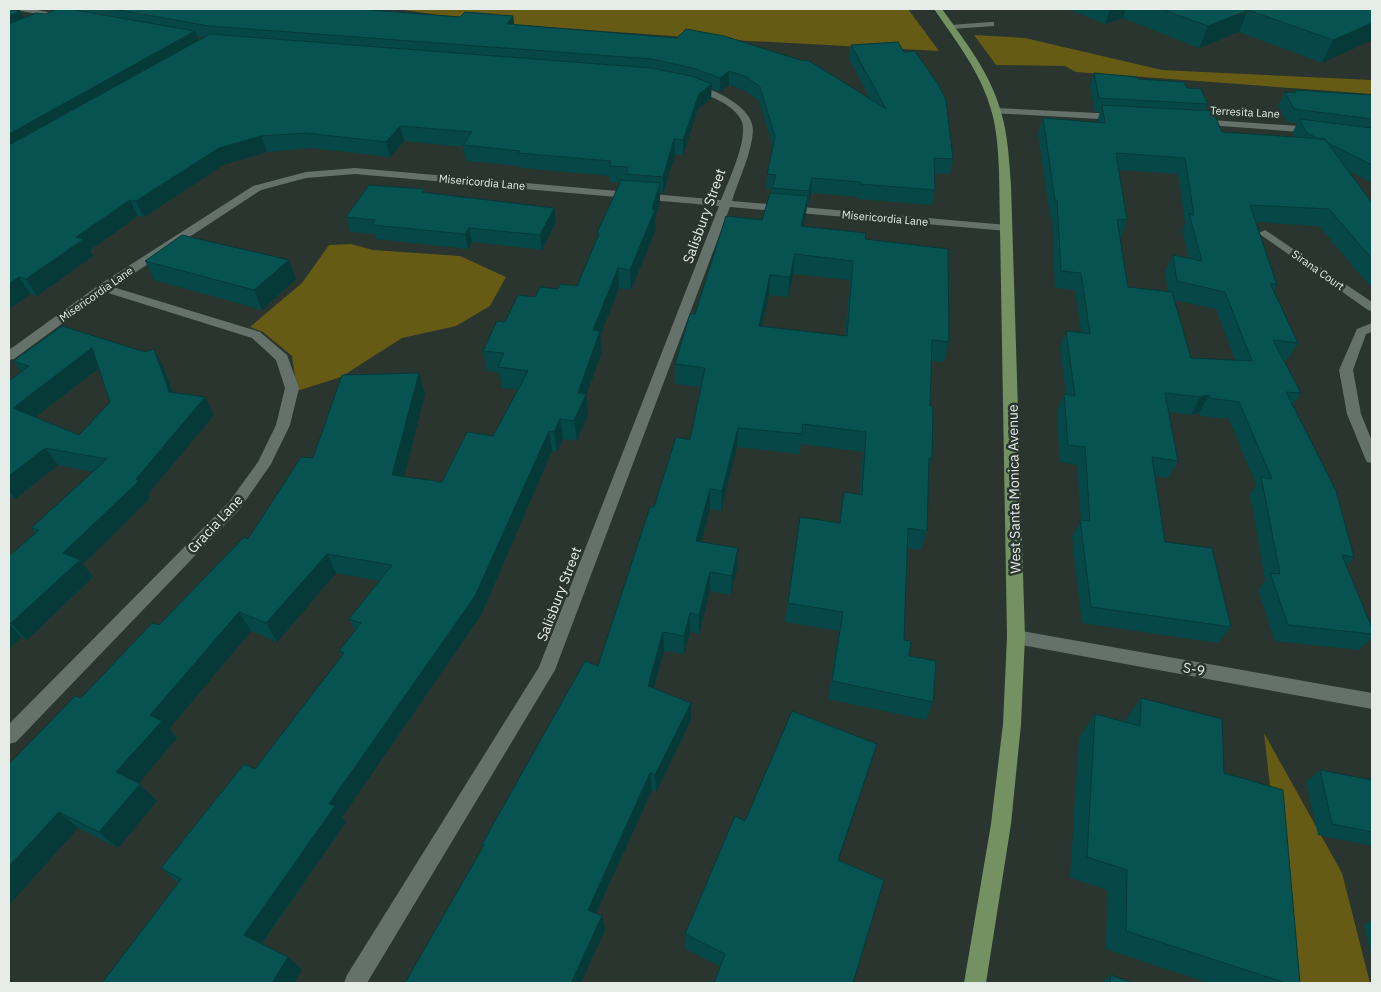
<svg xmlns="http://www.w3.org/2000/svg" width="1381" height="992" viewBox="0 0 1381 992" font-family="'IBM Plex Sans',sans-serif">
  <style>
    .forest { fill: #655b14 }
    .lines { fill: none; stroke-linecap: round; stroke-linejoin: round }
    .minor { fill: #65726b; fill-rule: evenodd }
    .major { fill: #739161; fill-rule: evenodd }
    .wall { fill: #064747; fill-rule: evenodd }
    .shaded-wall { fill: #053a39 }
    .building { fill: #075352; stroke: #053a39; fill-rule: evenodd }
    .labels { text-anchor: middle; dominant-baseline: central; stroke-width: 5; stroke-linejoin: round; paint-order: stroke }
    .far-street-label { font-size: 11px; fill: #e6ede9; stroke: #29352e }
    .street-label { font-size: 14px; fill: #e6ede9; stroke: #29352e }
  </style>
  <rect width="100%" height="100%" fill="#29352e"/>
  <path class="forest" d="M396,9H908L939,51L714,39L503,24Z
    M974,35L1025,38L1162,70L1372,80V94L1076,72L1065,66L996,65Z
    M351,244L373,250L460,256L506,277L490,306L456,326L402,338L341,377L297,391L292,356L263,332L250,327L302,283L329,245Z
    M1264,733L1342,873L1370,983H1292Z"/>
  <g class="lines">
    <path class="minor" d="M17,9H33L70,17L66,19L21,11Z
      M991,22H994V26L951,29L947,27L951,25Z
      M694,84C713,89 753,106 753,130C752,153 739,178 732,201L1007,225L1013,228L1007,231L730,207L555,670L367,983H344L347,975L539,667L719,206L355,174L306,178L261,190L113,287L260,332L287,355L299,388L290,425L271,464L239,510L16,742L9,744V724L229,502L258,462L276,425L285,388L276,360L252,338L105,292L14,359L9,360V350L99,285L253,186L306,172L355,168L721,200C728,182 748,140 742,122C735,104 707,95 691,89L689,87Z
      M996,108L1117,114L1122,117L1117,120L993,113L991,111Z
      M1197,119L1314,127L1319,130L1314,133L1194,124V120Z
      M1265,230L1372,302V311L1368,310L1261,235L1259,233Z
      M1372,323V332L1366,334L1353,370L1361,414L1372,441V463L1367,462L1365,458L1347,414L1339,370L1357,329Z
      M1016,630L1372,693V709L1016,644L1010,642L1007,637L1010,632Z"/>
    <path class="major" d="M934,9H942C965,41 991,74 1001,112C1008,135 1009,160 1011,185L1025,637L1021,724L1011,824L986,983H964L991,824L1003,724L1007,637L999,170C998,151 997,131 992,113C982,74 956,41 934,9Z"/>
  </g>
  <path class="wall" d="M79,9H364L365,10L460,17L513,16L514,24L871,100L849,59L851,45L953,159L950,174L934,173L935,190L932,205L858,199V197L811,193L808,206H807L803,226L865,239L949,342L944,362L932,361L930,406L932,459L929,470L927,531L921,550L907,548L904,640L909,656L933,702L926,720L828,699L839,631L785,622L800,517L839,523L844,492L859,495L863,452L801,444L799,454L737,447L721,511L710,509L701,542L737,568L731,595L710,591L699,634L690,632L684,654L664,651L654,688L691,720L656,792L652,790L596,913L605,930L581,983H405L483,847L482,844L598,666L654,507L690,440L701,387L675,384V364L695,314L762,220L772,193V189H766L767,174L773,147L759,101L746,91L729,85L720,92L711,89V99L698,109L683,155H675L663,193H660V203L655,219L656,229L631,290L619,288L600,336L602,351L586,396L588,414L577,441L563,439L557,452L552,451L481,615L342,817L346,822L262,944L302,970L294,983H102L178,883L161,868L255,769L342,656L339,651L355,631L349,619L379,581L336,573L277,642L251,631L169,729L177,738L138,783L157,801L118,848L78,828L9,905L81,698L159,625L248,539L313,458L425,394L403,477L442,482L493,436L518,389L502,388L499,373L487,371L483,351L505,322L535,297L558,289L577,286L597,238V233L620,183L610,182V176L521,168L520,166L466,161L463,147L404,141L390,157L311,148L267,152L225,164L144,217L138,216L90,250L93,256L37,296L30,294L9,309L20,11L23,18L46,14L80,11ZM197,36L205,37L199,41ZM793,274L850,280L845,336L762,326L769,295L788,297Z
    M1067,9H1372L1322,63L1239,32L1199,48L1123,18L1105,24Z
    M1094,73L1138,79L1187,88L1208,104L1205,111L1222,132L1295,137L1293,132L1297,123L1287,122L1278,106L1285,92L1293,93L1294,90L1372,95V126L1371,128H1372V183L1349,171L1372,203V285H1369L1319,226L1256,222L1277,285L1274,291L1298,343L1287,360H1283L1301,393L1293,405L1354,557L1346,566L1372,628V637L1359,650L1275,641L1258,590L1265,580L1250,494L1256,485L1229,419L1200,416L1199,413L1191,415L1169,412L1178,461L1168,478L1155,476L1165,542L1231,627L1218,643L1082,623L1072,537L1081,520L1077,465L1060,462L1057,412L1064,394L1066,395L1060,348L1066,331L1081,332L1075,290L1055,288L1052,217H1050L1038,134L1043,118L1097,122L1100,112H1095L1090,86ZM1119,170L1178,174L1185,223L1182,231L1189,258L1173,255L1165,272L1168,292L1128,287L1120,237H1121L1127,220ZM1174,300L1216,309L1235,360L1191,358Z
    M424,189L425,193L556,222L542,250L472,242L468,249L376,239L375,234L350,232L346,217Z
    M145,261L296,279L262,310L154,280Z
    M13,361L163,366L173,392L205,397L214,415L148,494L150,498L83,564L93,577L27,640L21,637L9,649V556L35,533L31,528L93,472L58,465L15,499L9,496V381L21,372ZM99,368L110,402L79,435L35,417Z
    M1141,698L1224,773L1300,983H1208L1106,949L1108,890L1070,878L1079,738L1095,714L1124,722Z
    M877,744L871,763L720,966L685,949V934L745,821Z
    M1320,770L1372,780V846L1318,835L1306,782Z
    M1372,920V961L1364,925Z
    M1111,975L1133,983H1101Z"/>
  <path class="shaded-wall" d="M1110,9H1126L1123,18L1105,24Z
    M1248,10L1239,32L1199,48L1208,26Z
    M20,11L27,25L9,33V16Z
    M513,16L515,30L507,24Z
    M1372,23V40L1322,63L1333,40Z
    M195,31L201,46L9,155V134Z
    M729,71V85L720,92V78Z
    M712,84L711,99L698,109L683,155V140L699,94Z
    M400,126L404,141L390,157L386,142Z
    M261,136L267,152L225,164L144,217L136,201L219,148Z
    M674,139L675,155L663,193V177Z
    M812,178L811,193L808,206L809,191Z
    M660,183V203L655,219L656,229L631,290L630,270L652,209Z
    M808,196L806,215L799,245L801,226Z
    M130,200L138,216L90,250L93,256L37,296L26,279L76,237Z
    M554,208L556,222L542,250L540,235Z
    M469,228L472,242L468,249L465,234Z
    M795,254L793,274L788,297L790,277Z
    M289,260L296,279L262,310L254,290Z
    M618,268L619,288L600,336L602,351L586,396L588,414L577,441L574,421L578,393L593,330Z
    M770,275L769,295L757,346L759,326Z
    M19,277L30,294L9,309V284Z
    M92,348L103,365L25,425L13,408Z
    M154,349L163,366L179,409L169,392Z
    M419,373L425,394L399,495L392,475Z
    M1209,395L1199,413L1191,415L1200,397Z
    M205,397L214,415L148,494L150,498L83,564L93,577L27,640L11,623L63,553L136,479Z
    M560,419L563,439L557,452L554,432Z
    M738,428L737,447L721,511L722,491Z
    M549,431L552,451L481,615L342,817L346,822L258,948L244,935Z
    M45,448L58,465L15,499L9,491V476Z
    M710,489V509L696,561V541Z
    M738,548L737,568L731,595L732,576Z
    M327,554L336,573L277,642L266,623Z
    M710,572V591L699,634V615Z
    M239,612L251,631L169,729L177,738L134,789L116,772L150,715Z
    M690,613V632L684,654V636Z
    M9,624L21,637L9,649Z
    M663,632L664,651L649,704L648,686Z
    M691,703V720L656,792L655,775Z
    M877,744L871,763L833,876L838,860Z
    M650,773L652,790L591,924L588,910Z
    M140,784L157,801L118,848L99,832Z
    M59,812L78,828L9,905V866Z
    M602,916L605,930L581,983H571Z
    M288,957L302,970L294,983H272Z"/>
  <path class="building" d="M9,9L20,11L9,16Z
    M57,9H69L195,31L9,134V24L36,13L46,14Z
    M113,9H358L460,17L465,12L513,16L507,24L677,38L686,29L724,36L803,61L808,60L886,109L851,45L898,42L904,52L915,51L938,84L946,100L953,159L934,158L935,190L860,184V182L812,178L809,191L772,188L776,175L767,174L775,137L760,87L747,77L729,71L720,78L696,69L652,59L209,26Z
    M1161,9H1372V23L1333,40L1248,10L1208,26Z
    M210,34L651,68L691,76L712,84L699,94L683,140L674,139L663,177L626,174L628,167L609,166L611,161L518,153L520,151L463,145L472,132L400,126L386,142L306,133L261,136L219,148L136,201L130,200L76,237L84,239L26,279L19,277L9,284V145Z
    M1094,73L1137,77L1138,79L1184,82L1187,88L1201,89L1208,104L1099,98Z
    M1294,90L1372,95V119L1294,109L1285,92L1296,93Z
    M1102,105L1213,111L1222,132L1325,139L1372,203V259L1329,209L1250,205L1277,285L1270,283L1298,343L1273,340L1301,393L1286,392L1336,491L1354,557L1342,555L1372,628V634L1288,625L1270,573L1280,574L1261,477L1272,479L1239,402L1210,398L1209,395L1200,397L1165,393L1178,461L1152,457L1165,542L1212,548L1231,627L1091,607L1080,520L1090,521L1085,447L1068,445L1064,394L1075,396L1066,331L1090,334L1081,273L1061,271L1057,200H1055L1043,118L1105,123ZM1116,153L1185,158L1194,215L1189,214L1202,261L1173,255L1177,281L1225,292L1252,361L1191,358L1172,292L1128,287L1117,219L1127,220Z
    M1299,119L1372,128V165L1328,143L1325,139H1319L1307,133Z
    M621,180L660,183L652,209L655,210L630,270L618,268L593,330L600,331L578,393L586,394L574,421L560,419L554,432L549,431L475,596L329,804L335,806L244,935L288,957L272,983H102L181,879L161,868L244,764L255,769L344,653L339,651L361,623L349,619L392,565L327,554L266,623L239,612L150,715L162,721L116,772L140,784L99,832L59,812L9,866V764L75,696L81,698L152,623L159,625L244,537L248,539L301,457L313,458L342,375L419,373L392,475L442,482L467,432L493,436L528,371L498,367L504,353L483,351L497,321L505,322L518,295L535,297L540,287L558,289L560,284L577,286L599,234L597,233Z
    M369,185L424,189L422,192L554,208L540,235L469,228L465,234L372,225L375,220L346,217Z
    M770,193L808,196L801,226L866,233L865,239L948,249L949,342L932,340L930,406L933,407L932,459L929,458L927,531L908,528L904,640L911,641L909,656L936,661L933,702L832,681L843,612L788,603L800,517L840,523L844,492L862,495L866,432L803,424L802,434L738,428L722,491L710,489L696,541L738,548L732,576L710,572L699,615L690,613L684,636L663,632L648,686L691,703L655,775L650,773L588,910L602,916L571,983H405L484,845L482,844L585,661L598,666L650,507H654L676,437L690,440L705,368L675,364L690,314H695L726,216L762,220ZM795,254L853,261L847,336L759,326L770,275L790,277Z
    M182,235L289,260L254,290L145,261Z
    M62,326L145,352L154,349L169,392L205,397L136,479L139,481L63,553L80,560L11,623L9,622V556L39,530L31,528L107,459L45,448L9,476V381L29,366L13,361ZM92,348L110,402L79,435L13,408Z
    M1141,698L1222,719L1224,773L1283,790L1300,983H1286L1126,931L1127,870L1087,857L1095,714L1140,726Z
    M792,711L877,744L838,860L884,880L853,983H714L725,954L685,934L735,816L745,821Z
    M1320,770L1372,780V832L1332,824Z
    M1111,975L1133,983H1110Z"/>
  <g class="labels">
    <g class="far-street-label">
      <text transform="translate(1245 112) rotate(3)">Terresita Lane</text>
      <text transform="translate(482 182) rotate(5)">Misericordia Lane</text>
      <text transform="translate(885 218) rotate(5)">Misericordia Lane</text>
      <text transform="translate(1318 270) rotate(35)">Sirana Court</text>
      <text transform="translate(96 294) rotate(-35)">Misericordia Lane</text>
    </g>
    <g class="street-label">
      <text transform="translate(704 216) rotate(-70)">Salisbury Street</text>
      <text transform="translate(1014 489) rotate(-91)">West Santa Monica Avenue</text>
      <text transform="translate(215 524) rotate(-47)">Gracia Lane</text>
      <text transform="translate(559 594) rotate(-69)">Salisbury Street</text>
      <text transform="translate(1194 669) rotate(10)">S-9</text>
    </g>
  </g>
  <rect width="1381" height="992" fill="none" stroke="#e6ede9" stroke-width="20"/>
</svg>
